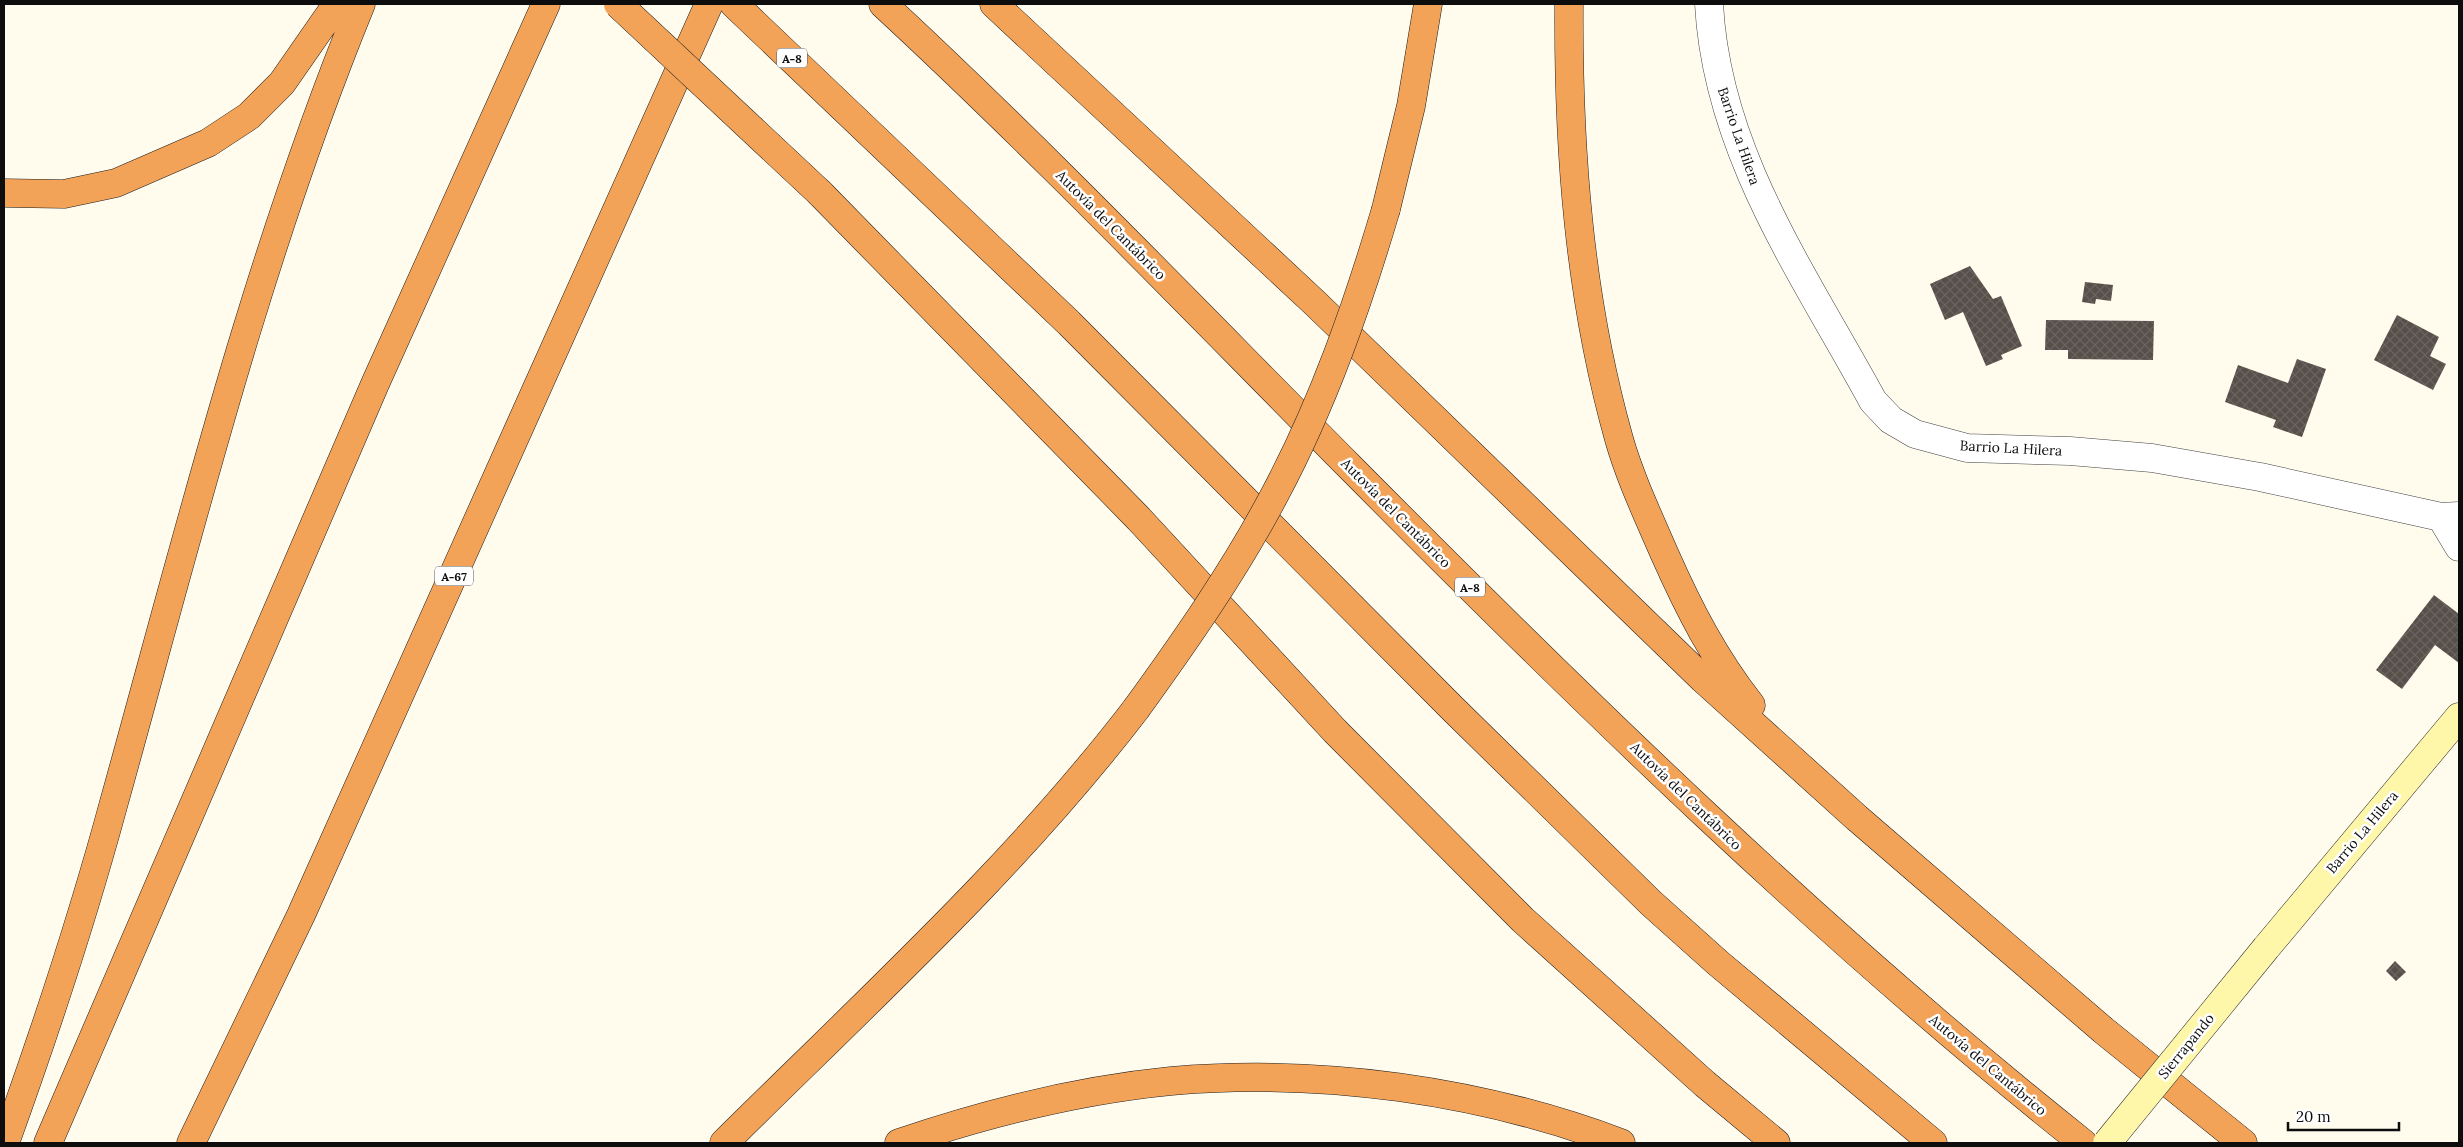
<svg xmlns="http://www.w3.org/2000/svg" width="2463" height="1147" viewBox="0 0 2463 1147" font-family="Lora,serif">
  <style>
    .building { fill: url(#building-cross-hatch) }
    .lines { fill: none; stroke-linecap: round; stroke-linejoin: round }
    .street-casing { stroke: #404040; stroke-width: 29 }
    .secondary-casing { stroke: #2f2f2f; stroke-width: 29 }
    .highway-casing { stroke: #1e1e1e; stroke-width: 29 }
    .street { stroke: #fff; stroke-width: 28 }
    .secondary { stroke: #fef7aa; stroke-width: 28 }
    .highway { stroke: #f3a358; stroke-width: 28 }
    .secondary-bridge-casing { stroke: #2f2f2f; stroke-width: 29; stroke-linecap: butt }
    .highway-bridge-casing { stroke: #1e1e1e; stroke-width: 29; stroke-linecap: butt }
    .secondary-bridge { stroke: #fef7aa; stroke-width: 28 }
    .highway-bridge { stroke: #f3a358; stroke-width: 28 }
    .labels { text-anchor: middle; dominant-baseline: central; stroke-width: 5; stroke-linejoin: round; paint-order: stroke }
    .shield { fill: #fff; stroke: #565656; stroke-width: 1 }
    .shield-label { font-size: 12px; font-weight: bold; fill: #0d0d0d }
    .street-label { font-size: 14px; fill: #0d0d0d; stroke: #fff }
  </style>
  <defs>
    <pattern id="building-cross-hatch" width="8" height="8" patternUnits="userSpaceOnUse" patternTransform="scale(1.25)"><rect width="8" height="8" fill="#564f4a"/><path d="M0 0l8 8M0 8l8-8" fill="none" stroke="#696460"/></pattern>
  </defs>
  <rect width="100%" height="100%" fill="#fffcee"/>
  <path class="building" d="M1970,266L1993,299L2001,296L2022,346L2001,355L2003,359L1986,366L1963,312L1945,320L1930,284Z
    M2085,282L2113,285L2111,301L2096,299L2095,304L2082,302Z
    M2397,315L2439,337L2430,356L2446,364L2433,390L2374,360Z
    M2046,320L2154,321L2153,360L2068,359V350H2045Z
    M2297,359L2326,369L2302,437L2273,427L2276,420L2225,402L2238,365L2288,383Z
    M2434,595L2459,614V663L2435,645L2402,689L2376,670Z
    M2395,961L2406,972L2396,981L2386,971Z"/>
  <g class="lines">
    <defs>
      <path id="street" d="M1709,4C1717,153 1804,274 1873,401L1891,420L1915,434L1967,448L2070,451L2152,458L2260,477L2441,517L2459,516
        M2441,517L2459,547"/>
      <path id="secondary" d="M2266,948L2459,717"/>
      <path id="highway" d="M734,4L1069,323L1452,708L1651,903L1718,963L1933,1143
        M883,4C1044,153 1195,311 1350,467C1584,703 1823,936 2083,1143
        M994,4L1316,304L1703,679L1857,818L2103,1030L2243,1143
        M1569,4C1568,150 1579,297 1619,439C1630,478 1649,518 1665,555C1689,609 1714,658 1751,705
        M4,193L64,194L116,183L208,143L249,116L282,83L337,4
        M820,193L1139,519L1335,731L1523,920L1705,1084L1776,1143
        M1386,209L1411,106L1428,4
        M5,1143C45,1032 82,920 113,806C188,537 255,263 361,4
        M48,1143L375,384L546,4
        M191,1143L301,915L709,4
        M724,1143C865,1003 1015,867 1136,709
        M899,1143C987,1113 1079,1090 1171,1081C1321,1068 1480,1090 1621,1143"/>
    </defs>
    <use href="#street" class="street-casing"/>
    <use href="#secondary" class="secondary-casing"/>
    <use href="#highway" class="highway-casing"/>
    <use href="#street" class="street"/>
    <use href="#secondary" class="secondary"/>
    <use href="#highway" class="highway"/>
    <defs>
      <path id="secondary-bridge" d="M2107,1143L2266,948"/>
      <path id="highway-bridge" d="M618,4L820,193
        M1136,709C1186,640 1235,570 1275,494C1323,404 1357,307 1386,209"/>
    </defs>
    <use href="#secondary-bridge" class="secondary-bridge-casing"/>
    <use href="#highway-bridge" class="highway-bridge-casing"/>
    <use href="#secondary-bridge" class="secondary-bridge"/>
    <use href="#highway-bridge" class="highway-bridge"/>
  </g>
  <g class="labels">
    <g class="shield">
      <rect x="777" y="48.5" width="30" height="19" rx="4"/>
      <rect x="435" y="566.5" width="38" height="19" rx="4"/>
      <rect x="1455" y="577.5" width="30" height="19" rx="4"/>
    </g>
    <g class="shield-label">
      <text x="792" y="58">A-8</text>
      <text x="454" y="576">A-67</text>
      <text x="1470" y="587">A-8</text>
    </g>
    <g class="street-label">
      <text transform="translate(1739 136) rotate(71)">Barrio La Hilera</text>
      <text transform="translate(1111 225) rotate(45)">Autovía del Cantábrico</text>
      <text transform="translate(2011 448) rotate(3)">Barrio La Hilera</text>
      <text transform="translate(1396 513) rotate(45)">Autovía del Cantábrico</text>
      <text transform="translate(1686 796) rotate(44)">Autovía del Cantábrico</text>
      <text transform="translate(2362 832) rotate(-50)">Barrio La Hilera</text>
      <text transform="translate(2186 1046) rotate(-51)">Sierrapando</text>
      <text transform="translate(1988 1065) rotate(40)">Autovía del Cantábrico</text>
    </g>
  </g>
  <rect width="2463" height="1147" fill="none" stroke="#0d0d0d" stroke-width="10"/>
  <path d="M2288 1122v8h111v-8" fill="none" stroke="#0d0d0d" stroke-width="2.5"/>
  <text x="2296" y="1122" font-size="15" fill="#0d0d0d" stroke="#ffffff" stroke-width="4" paint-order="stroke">20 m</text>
</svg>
